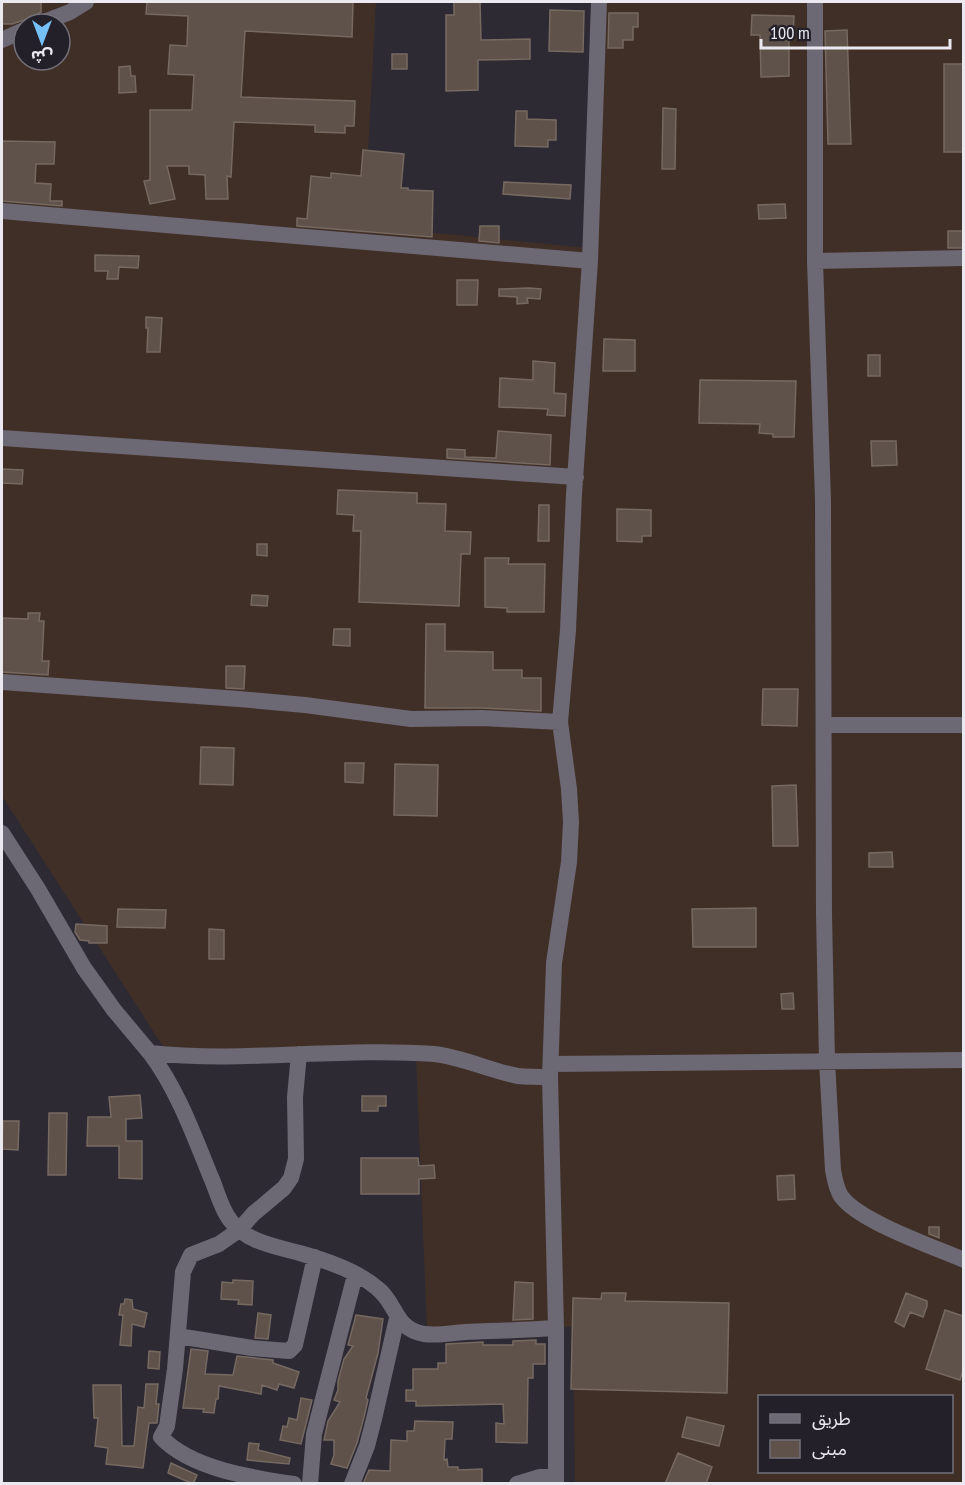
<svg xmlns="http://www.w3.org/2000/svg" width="965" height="1485" viewBox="0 0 965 1485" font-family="'PT Sans Narrow','Noto Sans Arabic',sans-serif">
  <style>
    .industrial { fill: #402f26; fill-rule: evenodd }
    .building { fill: #5e524b; stroke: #756961; stroke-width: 1.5 }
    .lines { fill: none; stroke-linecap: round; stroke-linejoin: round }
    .minor { stroke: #6c6874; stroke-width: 16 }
  </style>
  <rect width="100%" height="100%" fill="#2d2a34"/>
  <path class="industrial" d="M2,2H376L364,226L588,248L600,2H963V1483H575L573,1327L427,1330L416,1057L173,1062L2,796ZM24,24H60V60H24ZM760,1396H952V1472H760Z"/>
  <path class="building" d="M2,2H41V12L31,17L29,21L24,20L12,24H2Z
    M147,2H353L352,37L245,31L241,97L355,101L354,126H345V133L315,132V125L234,122L231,177L227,176L228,199H206L205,175L189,174V166H167L175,199L150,204L144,181L150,180V110H192L194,75L168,74L170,45L187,46L188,16L146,14Z
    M454,2H480L481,40L530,39V59L478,60V90L446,91V15H454Z
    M550,10L584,11L583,52L549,51Z
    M609,13H638V27H633V40H623V48H608Z
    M752,15L794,16L793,35H789V76L761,77L760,35H751Z
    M847,30L851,144H828L825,31Z
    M392,54H407V69H392Z
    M944,64H963V152H944Z
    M130,66L131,76H135L136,92L119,93V67Z
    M663,108L676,109L675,169H662Z
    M516,111H527V119L556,120V140H548V147L515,146Z
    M2,141L55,142L54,164H36L35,183L51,184L50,201H62V206L2,201Z
    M363,150L404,154L401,188H408V190L433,191L432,237L297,226V218L307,219L311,176L331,178V173L361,176Z
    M504,182L571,185L570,199L503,194Z
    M785,204L786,218L759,219L758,205Z
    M480,226H499V243L479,241Z
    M948,231H963V248H948Z
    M95,255L139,256L138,268L119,267L118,279H107L108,271H95Z
    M457,280H478L477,305H457Z
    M529,288L541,289L540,299L527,298L528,303L517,304V297L499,296V289Z
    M146,317L162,318L160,352H147L148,328H146Z
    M604,339L635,340V371H603Z
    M868,355H880V376H868Z
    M533,361L555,363L554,393L566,394L565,416L547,415L548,409L499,407L500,378L533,380Z
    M700,380L796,381L794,437H773V434L759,433L760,424L699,423Z
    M498,431L551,435L550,465L447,458V449L465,450V457L496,458Z
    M871,441H896L897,465L872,466Z
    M2,469L23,470L22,484L2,483Z
    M338,490L417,493V503L446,504L445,531L471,532L470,554H461L459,606L359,602L361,531H353L354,515L337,514Z
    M539,505H549V541H538Z
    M617,509L651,510V536H642V542L617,541Z
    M257,544H267V556L257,555Z
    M485,558H509L508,564H545L544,612H507V608L485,607Z
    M252,595L268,596L267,606L251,605Z
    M28,613H40L39,621H44L42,661H49L48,675L2,672V618L28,619Z
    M426,624H445V651L493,652V670H522V678H541V711L482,708H425Z
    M334,629H350V646L333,645Z
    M226,666H245L244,689L226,688Z
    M763,689H798L797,726L762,725Z
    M201,747L234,748L233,785L200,784Z
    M345,763H364L363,783L345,782Z
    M395,764L438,765L437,816L394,815Z
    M796,785L798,846H773L772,786Z
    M892,852L893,867H869V853Z
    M756,908V947H693L692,909Z
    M118,909L166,910L165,928L117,927Z
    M76,924L107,926V943H89V941L80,940L75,932Z
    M209,929L224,930V959H209Z
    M793,993L794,1009H782L781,994Z
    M140,1095L142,1118L126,1119V1141H142V1179L119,1178V1146H87L88,1117H111L109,1097Z
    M362,1096H386V1106H378V1111H362Z
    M49,1113H67L66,1175H48Z
    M3,1121H19L18,1150L2,1149Z
    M361,1158H418L419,1166L434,1165L435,1178L419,1179V1194H361Z
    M794,1175L795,1199L778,1200L777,1176Z
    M929,1227H939V1238L929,1234Z
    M233,1280L253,1281L252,1305L238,1304L239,1300L221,1299L222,1282L233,1283Z
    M515,1282L533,1283V1319L513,1320Z
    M602,1293H626L625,1301L729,1303L727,1393L571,1389L573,1298L601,1299Z
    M906,1293L927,1301V1306L923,1317L910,1312L904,1327L895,1322Z
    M125,1299L132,1300L133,1309L147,1313L144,1327L132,1324L131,1346L120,1345L123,1315H119L121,1304H124Z
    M945,1310L963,1316V1370L960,1380L926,1369Z
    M258,1313L271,1315L268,1339L255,1338Z
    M356,1315L383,1319L378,1353L366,1398L368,1400L364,1417L357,1443L347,1468L331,1464L334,1455V1440H324L328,1421L340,1402L334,1400L338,1390V1381L344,1359L353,1346L348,1345Z
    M536,1340V1344H545V1364H533V1378H528L527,1443L496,1442V1423L504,1424L503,1404L416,1406V1401H406V1390H413V1369H438V1363H446V1344L483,1342V1345H513V1341Z
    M191,1349L208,1351L205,1374L233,1375L237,1356L273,1360V1363L299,1372L294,1388L279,1384L277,1390L262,1385L261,1394L219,1386L218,1399H216L214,1413L203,1412L204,1409L183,1408Z
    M149,1351L160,1352L159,1369L148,1368Z
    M146,1384H158L156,1404H159L157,1423H149L143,1468L106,1464L108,1448L95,1446L98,1418H94L93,1385H121L122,1446H134L138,1407L144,1408Z
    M301,1398L312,1400L301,1444L280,1440L283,1426L287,1427L289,1418L297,1420Z
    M687,1417L724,1426L719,1446L682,1437Z
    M415,1421L453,1422L452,1439H445L444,1460L447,1459L448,1467H458V1470L482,1469V1484H363L369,1470L390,1471L391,1440L407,1441V1431H414Z
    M249,1443L259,1444L258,1450L290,1458L289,1464L247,1460Z
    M678,1453L712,1467L706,1484H665Z
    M171,1463L197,1475L193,1484L168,1473Z"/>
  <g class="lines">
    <path class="minor" d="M815,2V261L823,500L824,914L827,1061L833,1170C835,1180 836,1188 841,1196C858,1221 934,1247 964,1260
      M39,24L70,12L86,2
      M2,40L24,30
      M2,211L590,261L599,2
      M815,261L964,258
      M2,438L576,477
      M2,682L239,699L305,705L411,719L482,718L560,722L568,630L574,494L590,261
      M824,725H964
      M2,833L38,889L84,968L114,1010L150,1053C244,1063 339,1047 434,1054C463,1057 490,1071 518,1076C529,1077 540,1077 550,1077L554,963L569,862L571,822L569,789L560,722
      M150,1053C177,1089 193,1133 210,1175C217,1190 220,1207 230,1220C246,1243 279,1247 303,1254C328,1261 357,1271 377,1288C397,1303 394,1329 424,1334C437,1336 451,1333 465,1332C495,1331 525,1330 556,1328
      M551,1064L964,1060
      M550,1077L556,1328V1484
      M178,1336L252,1348L289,1351L295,1345L315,1257
      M294,1484C253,1478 191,1469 161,1437L167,1426L175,1369L183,1272L191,1255L219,1244L239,1230L253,1214L284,1188L291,1178L296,1159L295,1097L299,1054
      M310,1484L314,1434L355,1275
      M352,1484L367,1446L374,1419L397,1318
      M517,1484L540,1477H556"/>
  </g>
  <rect width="965" height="1485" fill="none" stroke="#ebe9f0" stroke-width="6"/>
  <rect x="758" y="1395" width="195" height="78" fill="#23202a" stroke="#737079" stroke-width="1.5"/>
  <rect x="770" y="1414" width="30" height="9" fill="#6c6874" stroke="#737079" stroke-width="1.5"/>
  <text x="812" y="1425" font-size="18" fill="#ebe9f0">طريق</text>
  <rect x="770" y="1440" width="30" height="18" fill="#5e524b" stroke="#737079" stroke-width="1.5"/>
  <text x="812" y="1455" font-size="18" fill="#ebe9f0">مبنى</text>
  <g transform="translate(42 42) rotate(180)"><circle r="28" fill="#23202a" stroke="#737079" stroke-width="1.5"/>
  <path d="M0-4.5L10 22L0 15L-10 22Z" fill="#75c0f6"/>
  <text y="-9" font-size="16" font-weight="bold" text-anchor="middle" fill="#ebe9f0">ش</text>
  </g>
  <path d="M761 39v9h189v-9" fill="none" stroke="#ebe9f0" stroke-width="3"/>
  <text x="770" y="39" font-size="18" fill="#ebe9f0" stroke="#23202a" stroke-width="4.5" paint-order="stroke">100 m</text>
</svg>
